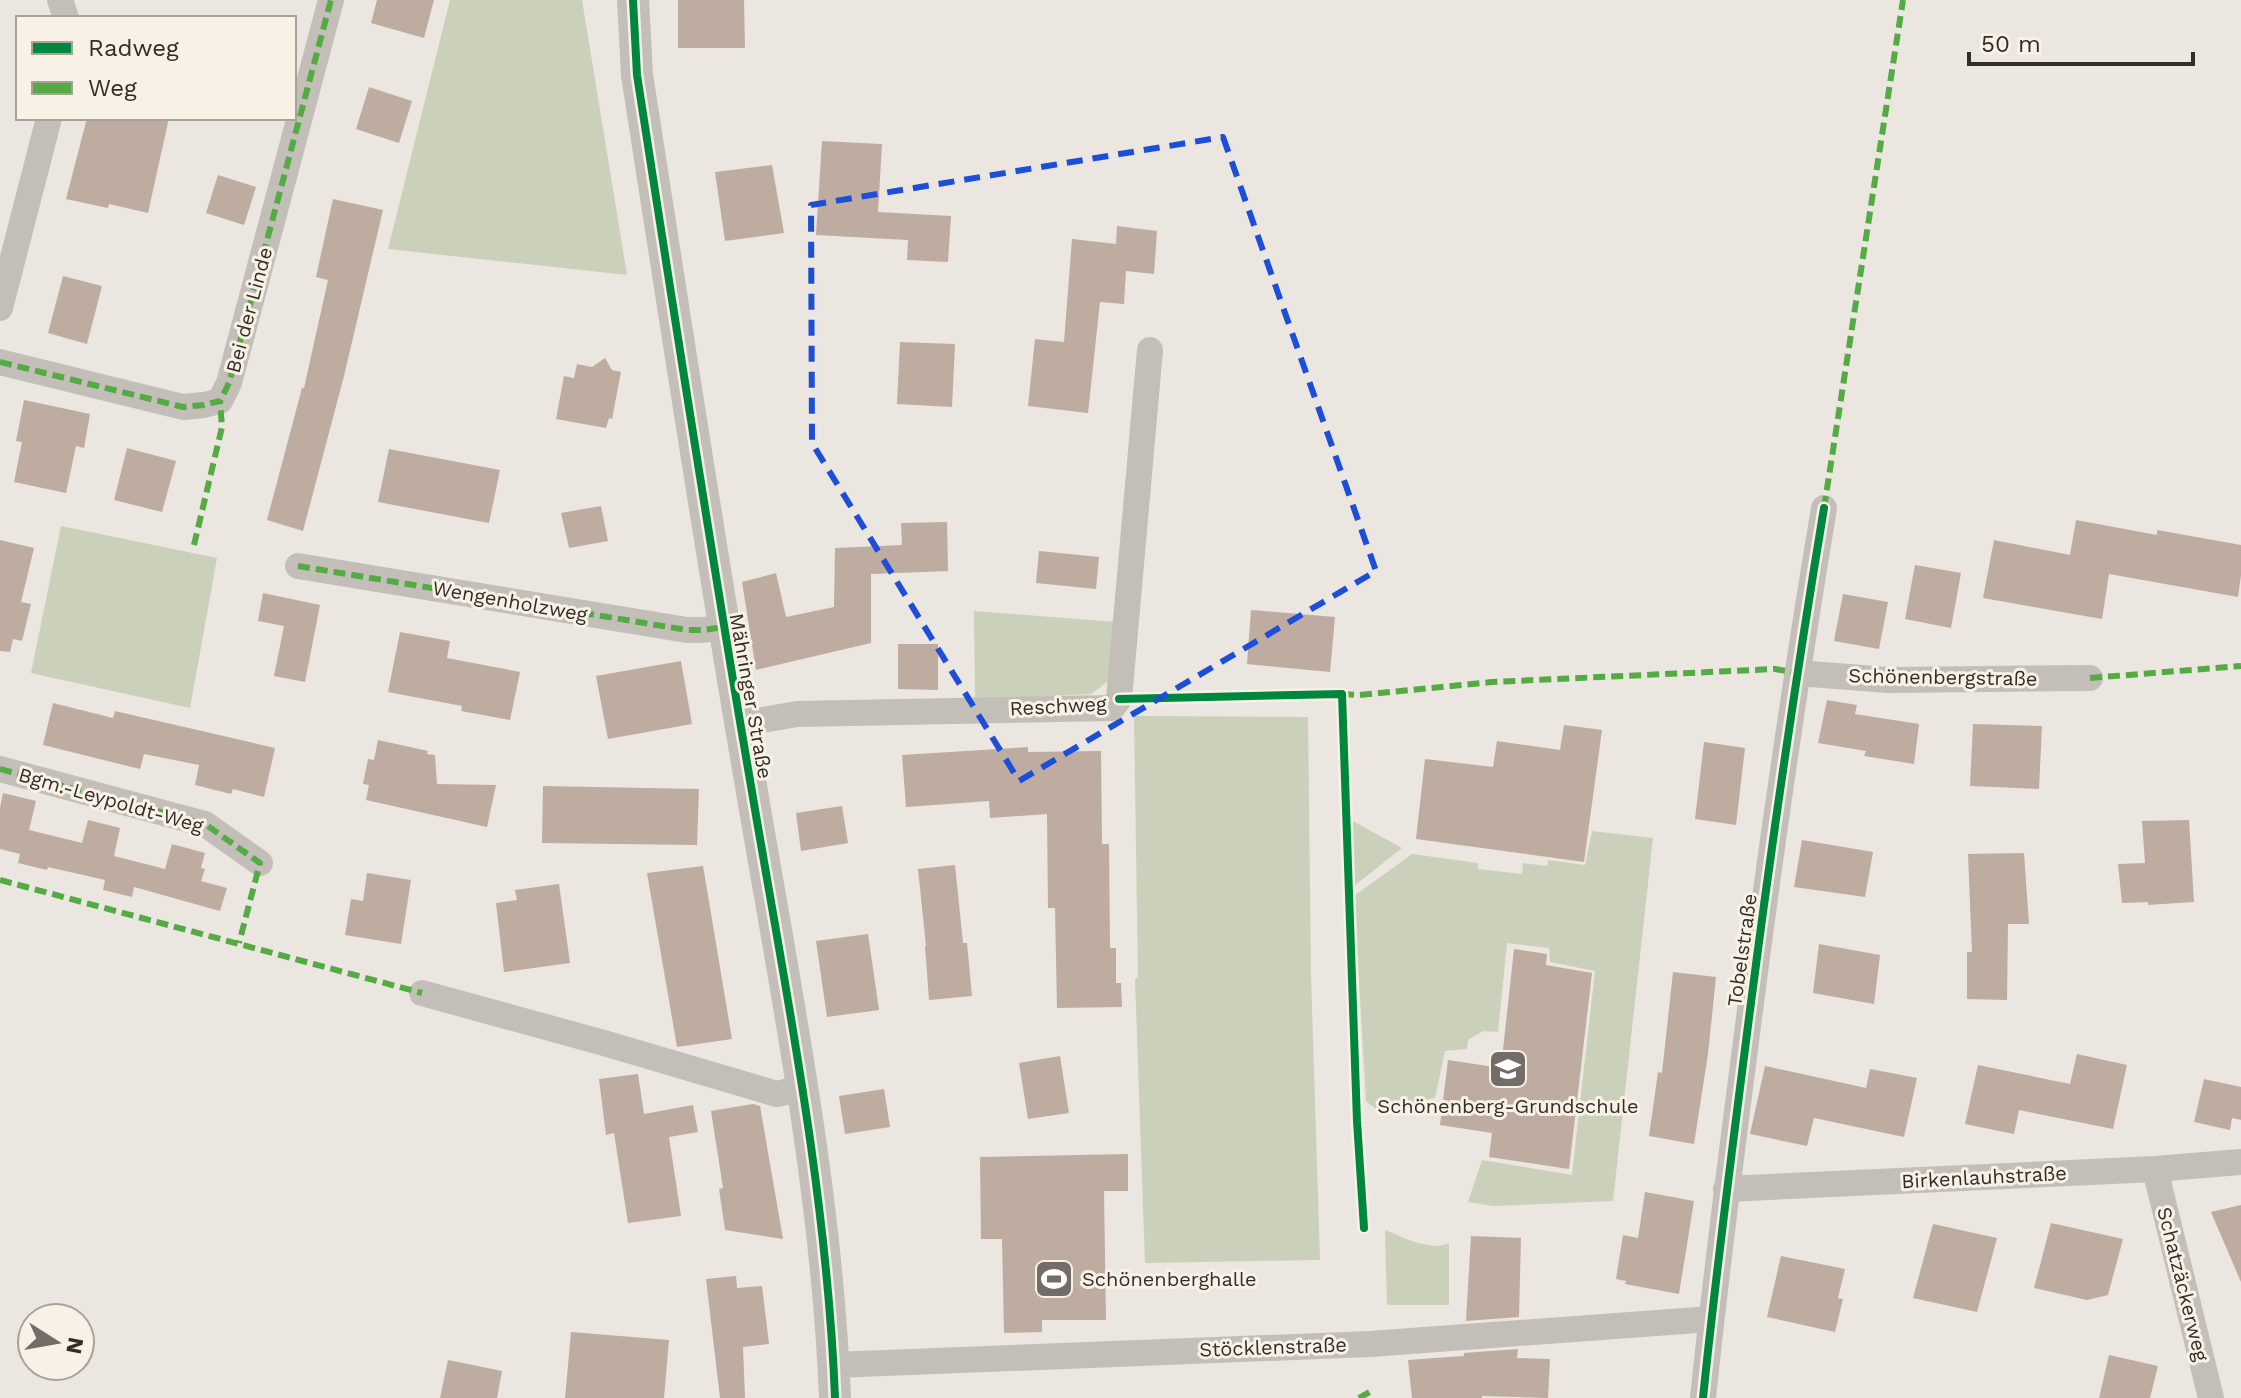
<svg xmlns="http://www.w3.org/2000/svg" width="2241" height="1398" viewBox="0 0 2241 1398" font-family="'Work Sans',sans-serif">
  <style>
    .green { fill: #cad0ba }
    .building { fill: #beaca1 }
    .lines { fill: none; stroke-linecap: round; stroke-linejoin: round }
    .minor { stroke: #c4beb8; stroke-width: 26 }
    .tertiary { stroke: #c4beb8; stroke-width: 32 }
    .quiet { stroke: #54ab44; stroke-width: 6; stroke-dasharray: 12 6; stroke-linecap: butt }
    .cycleway-casing { stroke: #f8f1e6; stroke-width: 13 }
    .cycleway { stroke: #00873e; stroke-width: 8 }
    .marked { fill: none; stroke: #1d4ed8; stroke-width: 6; stroke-dasharray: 16 10; stroke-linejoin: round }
    .labels { text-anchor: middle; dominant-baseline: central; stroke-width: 6; stroke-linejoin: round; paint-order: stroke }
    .street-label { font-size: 20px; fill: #342c27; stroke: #f8f1e6 }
    .poi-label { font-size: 20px; fill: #342c27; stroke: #f8f1e6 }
  </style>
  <rect width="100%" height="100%" fill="#ebe6df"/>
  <path class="green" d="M450,0H582L627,275L388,249Z
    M61,526L217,558L190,708L31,673Z
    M974,611L1117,622L1114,677L1091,694L975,700Z
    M1134,716L1308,717L1311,976L1320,1260L1145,1263L1135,979L1138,977Z
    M1351,820L1402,848L1354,886Z
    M1592,831L1653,838L1613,1201L1493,1206L1468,1202L1482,1160L1572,1175L1595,971L1550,962L1549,948L1507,943L1498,1032L1483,1031L1468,1040L1467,1049L1445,1051L1435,1098L1378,1111L1366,1101L1354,896L1412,854L1478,863V869L1522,874L1523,863L1547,866L1548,860L1585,865Z
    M1385,1230C1403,1237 1430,1252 1449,1243V1305H1387Z"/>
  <path class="building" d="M377,0H434L424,38L371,23Z
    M678,0H744L745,48H678Z
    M369,87L412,101L399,143L356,129Z
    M87,118H169L148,213L109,204L108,208L66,199Z
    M822,141L882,144L878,212L951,216L948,262L907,260L908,240L816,235Z
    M772,165L784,233L725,241L715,172Z
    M218,175L256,187L244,225L206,213Z
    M333,199L383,210L344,376L303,531L267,520L302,388H304L328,280L316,277Z
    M1117,226L1157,231L1154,274L1126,271L1124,304L1100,302L1088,413L1028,406L1035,339L1064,342L1072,239L1116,244Z
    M63,276L102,286L87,344L48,333Z
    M900,342L955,344L952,407L897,404Z
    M605,358L612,370L621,372L612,419L609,418L606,428L556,419L564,376L574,378L577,364L592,367Z
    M24,400L90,414L84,448L76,446L66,493L14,482L22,442L16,441Z
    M127,448L176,461L162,512L114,500Z
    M389,449L500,470L489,523L378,502Z
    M601,506L608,541L569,548L561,513Z
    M2076,520L2157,535V530L2241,545V575L2238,597L2109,574L2102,619L1983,598L1994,540L2070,555Z
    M947,522L948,571L871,574V643L756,670L742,582L776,573L786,617L834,607L835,548L902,545L901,523Z
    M0,540L34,548L21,602L31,604L22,641L13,639L10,652L0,651Z
    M1039,551L1099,557L1096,589L1036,583Z
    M1915,565L1961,573L1951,628L1905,619Z
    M263,593L320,605L305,682L274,676L284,626L258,621Z
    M1843,594L1888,602L1879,649L1834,641Z
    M1251,610L1335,617L1330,672L1247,664Z
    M400,632L450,641L447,658L520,672L510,720L461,711L462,706L388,692Z
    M898,644H938V690L898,689Z
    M681,661L692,724L608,739L596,676Z
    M1827,700L1857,705L1855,714L1919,724L1914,764L1864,756L1866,751L1818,743Z
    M53,703L113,718L115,711L275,748L264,797L233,789L231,794L195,785L199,765L144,754L140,769L43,745Z
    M1973,724L2042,726L2039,789L1970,786Z
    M1564,725L1602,730L1584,862L1416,839L1425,759L1493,767L1497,741L1560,750Z
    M378,740L428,751L427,754L435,755L437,784L496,785L487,827L366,800L369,785L363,784L368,759L374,760Z
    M1704,742L1745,748L1736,825L1695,819Z
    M1028,747V752L1101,751L1102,844H1109L1110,948H1116V983H1121L1122,1007L1057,1008L1055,908H1048L1047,814L990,818L989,801L906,807L902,755Z
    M543,786L699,789L697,845L542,843Z
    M3,793L36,801L29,830L82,843L88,820L120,828L114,856L165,869L172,844L205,853L201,868L205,869L201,881L227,888L220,911L134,887L132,897L103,890L105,880L48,867L47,870L18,863L20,854L0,849V808Z
    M842,806L848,843L801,851L796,813Z
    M2189,820L2194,902L2148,905V902L2122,903L2118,864L2145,863L2142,821Z
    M1802,840L1873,852L1865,897L1794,887Z
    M2024,853L2029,924H2008L2007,1000L1967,999V952H1972L1968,854Z
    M955,865L963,943H967L972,996L929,1000L925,946H926L918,869Z
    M703,866L732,1039L677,1047L647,873Z
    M367,873L411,880L401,944L345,935L351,899L363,901Z
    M559,884L570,963L504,972L496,903L517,900L515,890Z
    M868,934L879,1010L827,1017L816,941Z
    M1819,944L1880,955L1874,1004L1813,993Z
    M1514,949L1547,954L1546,965L1592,973L1569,1169L1489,1157L1492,1133L1440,1125L1448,1060L1501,1068Z
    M1673,972L1716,977L1708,1054L1694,1144L1649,1136L1658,1072L1662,1073Z
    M2077,1054L2127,1065L2113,1129L2019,1110L2014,1134L1965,1124L1978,1065L2070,1084Z
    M1060,1056L1069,1113L1028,1119L1019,1063Z
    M1765,1066L1866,1088L1870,1069L1917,1078L1904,1137L1814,1118L1807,1146L1750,1134Z
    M638,1074L644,1114L693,1105L698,1132L669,1137L681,1216L628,1223L614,1133L606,1135L599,1079Z
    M2204,1079L2241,1087V1120L2232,1118L2230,1130L2194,1122Z
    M884,1089L890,1127L845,1134L839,1096Z
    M753,1104L760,1106L783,1239L725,1230L719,1189L723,1188L711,1111Z
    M1128,1154V1191H1104L1106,1320H1042V1332L1004,1333L1002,1239H981L980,1157Z
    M1645,1192L1694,1201L1679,1294L1625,1284L1626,1281L1616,1279L1623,1235L1638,1238Z
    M2241,1205V1282L2211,1212Z
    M2051,1223L2123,1239L2108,1295L2087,1300L2034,1288Z
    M1933,1224L1997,1238L1977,1312L1913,1298Z
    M1471,1236L1521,1238L1519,1317L1466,1321Z
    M1781,1256L1845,1269L1838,1298L1843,1299L1835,1332L1767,1317Z
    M736,1276L737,1288L762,1286L769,1344L743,1347L745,1398H720L706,1279Z
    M571,1332L669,1340L664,1398H565Z
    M1518,1349L1517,1358L1550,1359L1548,1398L1482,1396V1398H1412L1408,1360L1464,1356V1353Z
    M2109,1355L2158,1366L2150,1398H2099Z
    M448,1360L502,1371L497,1398H440Z"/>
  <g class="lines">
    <path class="minor" d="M60,0L66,18
      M0,308L49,118
      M0,362L183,407L204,405L220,401L229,383L331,0
      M298,566L687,630H703L723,627
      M1797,673L1888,680L2090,678
      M740,724L797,714L1112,708L1119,699L1150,350
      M0,769L205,824L260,863
      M422,993L604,1043L777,1094L802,1088
      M2155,1169L2211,1398
      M1726,1189L2155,1169L2241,1162
      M834,1365L1370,1344L1711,1319
      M1703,1398C1715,1281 1730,1165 1745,1049C1768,868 1794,688 1824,508"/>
    <path class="tertiary" d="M633,0L637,75C674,312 710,549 751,786C785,988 827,1192 835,1398"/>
    <path class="quiet" d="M0,362L183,407L204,405L220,401L229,383L331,0
      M1824,508L1903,0
      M194,545L222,427L220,401
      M298,566L687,630H703L723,627
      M2090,678L2241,666
      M1342,694L1359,695L1492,682L1775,669L1797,673
      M0,769L205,824L260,863L239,943
      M0,880L422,993
      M1359,1398L1373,1390"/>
    <defs>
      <path id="cycleway" d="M633,0L637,75C674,312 710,549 751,786C785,988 827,1192 835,1398
        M1119,699L1342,694L1357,1121L1364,1228
        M1703,1398C1715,1281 1730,1165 1745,1049C1768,868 1794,688 1824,508"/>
    </defs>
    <use href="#cycleway" class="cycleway-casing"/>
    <use href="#cycleway" class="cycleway"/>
  </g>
  <path class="marked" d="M1223,137L1376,571L1019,781L812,443L811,205Z"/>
  <defs>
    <symbol id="school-square" viewBox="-11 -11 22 22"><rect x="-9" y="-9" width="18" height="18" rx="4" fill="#746d67" stroke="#f8f1e6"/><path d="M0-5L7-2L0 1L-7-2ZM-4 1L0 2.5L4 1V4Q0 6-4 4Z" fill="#fff"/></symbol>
    <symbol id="stadium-square" viewBox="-11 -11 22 22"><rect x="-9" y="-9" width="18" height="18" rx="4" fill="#746d67" stroke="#f8f1e6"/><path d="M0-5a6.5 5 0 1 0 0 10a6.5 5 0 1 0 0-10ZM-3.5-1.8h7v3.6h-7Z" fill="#fff"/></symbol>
  </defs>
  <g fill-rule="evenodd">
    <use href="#school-square" x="1486" y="1047" width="44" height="44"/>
    <use href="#stadium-square" x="1032" y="1257" width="44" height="44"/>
  </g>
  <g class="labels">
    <g class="street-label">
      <text transform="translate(249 310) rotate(-75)">Bei der Linde</text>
      <text transform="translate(510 601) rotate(10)">Wengenholzweg</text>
      <text transform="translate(1943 677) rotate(1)">Schönenbergstraße</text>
      <text transform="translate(751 696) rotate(80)">Mähringer Straße</text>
      <text transform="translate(1058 706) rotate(-3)">Reschweg</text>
      <text transform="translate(111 800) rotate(16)">Bgm.-Leypoldt-Weg</text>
      <text transform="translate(1742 950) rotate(-82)">Tobelstraße</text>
      <text transform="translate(1984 1177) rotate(-3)">Birkenlauhstraße</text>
      <text transform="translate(2183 1284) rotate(76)">Schatzäckerweg</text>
      <text transform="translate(1273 1347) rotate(-2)">Stöcklenstraße</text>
    </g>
    <g class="poi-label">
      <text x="1508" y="1106">Schönenberg-Grundschule</text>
      <text x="1082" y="1279" text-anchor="start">Schönenberghalle</text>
    </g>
  </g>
  <rect x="16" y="16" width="280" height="104" fill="#f8f1e6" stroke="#aaa29a" stroke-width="2"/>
  <rect x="32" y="42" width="40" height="12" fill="#00873e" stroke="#aaa29a" stroke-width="2"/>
  <text x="88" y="56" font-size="24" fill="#342c27">Radweg</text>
  <rect x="32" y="82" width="40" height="12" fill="#54ab44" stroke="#aaa29a" stroke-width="2"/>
  <text x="88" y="96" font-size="24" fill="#342c27">Weg</text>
  <g transform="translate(56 1342) rotate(101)"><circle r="38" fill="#f8f1e6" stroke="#aaa29a" stroke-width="2"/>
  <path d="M0-6L14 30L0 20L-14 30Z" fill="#746d67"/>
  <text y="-12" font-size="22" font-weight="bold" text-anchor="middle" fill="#342c27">N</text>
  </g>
  <path d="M1969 52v12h224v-12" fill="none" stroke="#342c27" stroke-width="4"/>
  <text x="1981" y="52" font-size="24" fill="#342c27" stroke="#f8f1e6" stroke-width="6" paint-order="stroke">50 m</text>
</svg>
